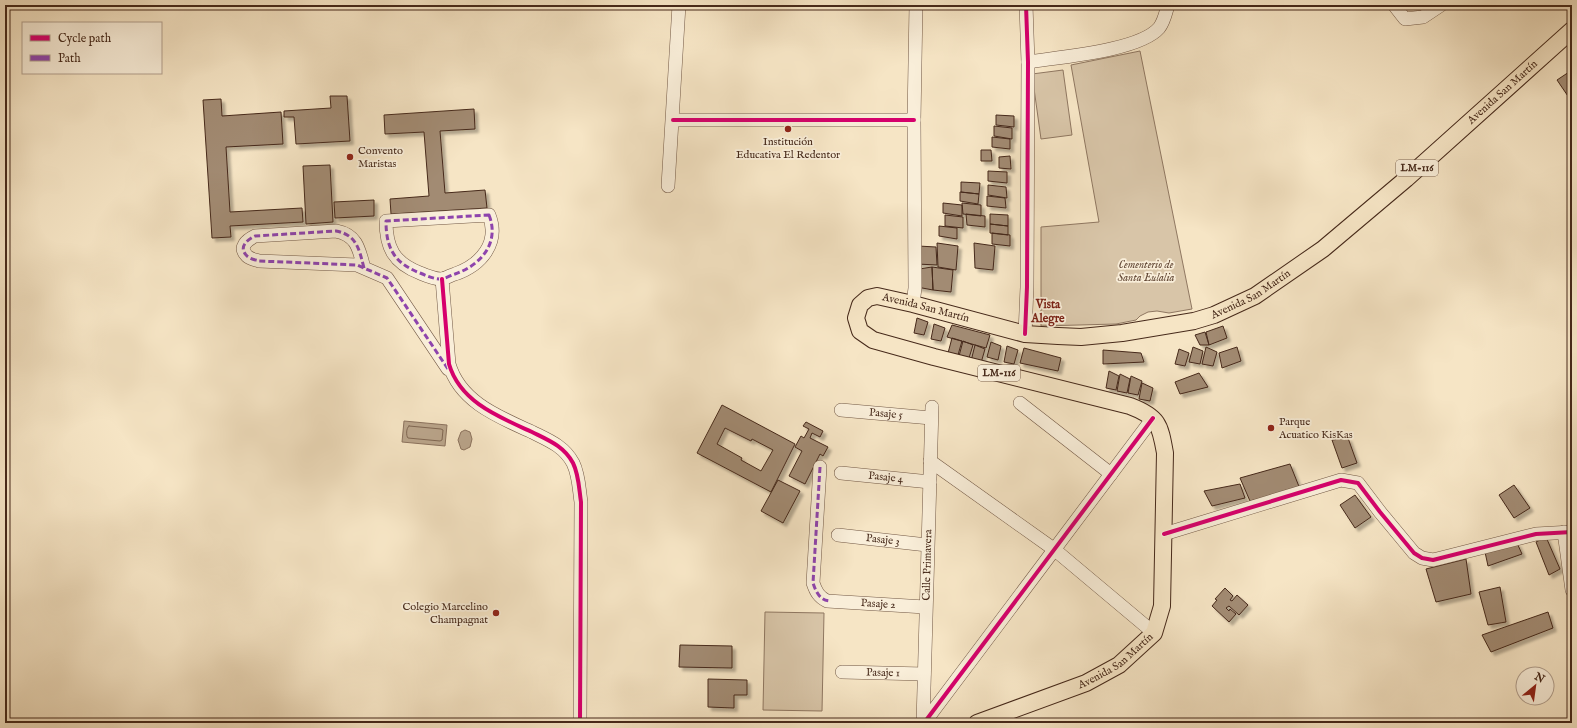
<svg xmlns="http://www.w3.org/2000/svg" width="1577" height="728" viewBox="0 0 1577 728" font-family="'IM FELL English',serif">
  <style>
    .green { fill: #d8c5a8; stroke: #8f7761 }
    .water { fill: #baa58b; stroke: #8c735e }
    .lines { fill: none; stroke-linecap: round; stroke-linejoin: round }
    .shore { stroke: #806752; stroke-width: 1 }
    .building { fill: #a28b73; stroke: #46291a; fill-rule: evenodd; filter: url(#shadow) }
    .minor-casing { stroke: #725845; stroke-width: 14 }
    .major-casing { stroke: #46291a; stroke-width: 18 }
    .minor { stroke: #f9eed9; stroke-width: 13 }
    .major { stroke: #f6e5c5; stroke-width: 16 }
    .quiet { stroke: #8e44ad; stroke-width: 3; stroke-dasharray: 6 3; stroke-linecap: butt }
    .cycleway-casing { stroke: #f9eed9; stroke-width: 6 }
    .cycleway { stroke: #d6006c; stroke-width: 4 }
    .poi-dot { fill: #8f2418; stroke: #f9eed9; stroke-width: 1.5 }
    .labels { text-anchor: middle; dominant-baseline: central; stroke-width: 3.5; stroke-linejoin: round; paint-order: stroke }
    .shield { fill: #f9eed9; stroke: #7c6453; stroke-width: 1 }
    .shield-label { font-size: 10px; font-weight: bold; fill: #46291a }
    .street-label { font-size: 11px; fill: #46291a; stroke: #f9eed9 }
    .poi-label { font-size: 11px; fill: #46291a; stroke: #f9eed9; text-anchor: start }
    .park-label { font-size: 11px; font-style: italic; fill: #634836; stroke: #f9eed9 }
    .neighbourhood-label { font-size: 12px; font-weight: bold; fill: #7a1f14; stroke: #f9eed9 }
  </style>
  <defs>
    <filter id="shadow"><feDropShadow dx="3.5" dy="3.5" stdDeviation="1" flood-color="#0004"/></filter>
  </defs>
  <rect width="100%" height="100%" fill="#f6e5c5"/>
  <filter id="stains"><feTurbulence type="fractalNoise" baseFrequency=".005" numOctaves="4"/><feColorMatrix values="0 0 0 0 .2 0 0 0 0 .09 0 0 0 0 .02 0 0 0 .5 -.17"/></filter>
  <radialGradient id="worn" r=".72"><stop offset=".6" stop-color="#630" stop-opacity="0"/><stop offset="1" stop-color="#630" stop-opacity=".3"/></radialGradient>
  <path class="green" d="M1140,51L1192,309L1169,313L1157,311L1148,312L1140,316L1136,320L1116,324L1041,326V227L1099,222L1071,65Z
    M1063,70L1072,135L1041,139L1032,74Z
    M765,612L824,613L822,711L763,710Z"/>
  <path class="water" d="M404,421L447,425L445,446L402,442Z
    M465,430L470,432L472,439L470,447L464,450L461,449L458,440L461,432Z"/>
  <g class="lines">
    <path class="shore" d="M409,426L441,429L443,430L442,440L440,441L408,438C406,436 406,428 409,426Z"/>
  </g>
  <path class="building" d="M1572,70V102L1557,80Z
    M330,96H347L350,141L296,144L294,117H284V111L331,108Z
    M221,99L222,116L281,112L283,144L226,147L230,212L302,208L303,222L230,226L231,237L212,238L203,100Z
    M474,109L475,129L440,131L445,193L485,190L487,208L391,214L390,199L429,196L424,132L385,134L384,115Z
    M996,115L1014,116V127L996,125Z
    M994,126L1012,128V139L994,136Z
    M992,137L1010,139V149L992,147Z
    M981,150H991L992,161H981Z
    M1010,156L1011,169L999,168V157Z
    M330,165L333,222L306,224L303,166Z
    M988,171L1007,172V183L988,181Z
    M961,182L980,183L979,194L961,192Z
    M988,185L1006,187L1007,198L988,195Z
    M960,192L979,194L978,204L960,201Z
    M987,196L1005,198L1006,208L987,206Z
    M374,200V216L335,218L334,202Z
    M943,203L962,205V216L943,213Z
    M962,203L981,205V216L963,214Z
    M966,214L985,216V227L967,225Z
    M990,214L1008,215V226L990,224Z
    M945,215L963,217V228L945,226Z
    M990,224L1008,226V235L990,233Z
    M939,226L957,228V239L939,236Z
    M992,233L1010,235V246L992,244Z
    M937,243L958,246L956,270L938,267Z
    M974,243L995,246L993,270L975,268Z
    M918,246L936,247L937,265L917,264Z
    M932,267L933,290L917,287L919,269Z
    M932,267L953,270L951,292L933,290Z
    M917,318L928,322L924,335L914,333Z
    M934,324L945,328L941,341L931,339Z
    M952,325L990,335L986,348L947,337Z
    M1223,326L1227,338L1209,345L1206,332Z
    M1205,332L1209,345H1200L1195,335Z
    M952,338L962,341L958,355L948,353Z
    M963,341L973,345L969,358L959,356Z
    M991,342L1001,346L998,360L987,357Z
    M975,345L985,349L981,363L971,361Z
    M1007,346L1018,350L1014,364L1004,362Z
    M1193,347L1203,351L1200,364L1189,362Z
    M1206,347L1217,352L1213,366L1202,364Z
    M1237,347L1241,361L1222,368L1219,353Z
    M1024,348L1061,358L1058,371L1020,363Z
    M1179,349L1189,353L1185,366L1175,364Z
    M1103,350L1141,353L1144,362L1103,364Z
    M1109,371L1119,376L1116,390L1106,388Z
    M1199,373L1208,387L1180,394L1175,382Z
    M1120,374L1130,379L1127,393L1117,391Z
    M1131,376L1142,381L1138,395L1128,393Z
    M1142,383L1153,388L1150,401L1139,399Z
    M722,405L795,444L771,492L697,453ZM725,428L751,441L752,439L773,450L761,471L741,460L742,458L717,444Z
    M806,422L823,431L820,437L812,433L810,438L828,447L823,456L820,454L805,484L789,476L802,451L795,447L801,436L804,438L809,429L803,426Z
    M1348,438L1357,463L1342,468L1332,440Z
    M1290,464L1300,489L1250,501L1240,478Z
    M778,480L800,491L783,523L761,511Z
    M1240,484L1245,498L1212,506L1204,491Z
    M1514,485L1530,508L1514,518L1499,495Z
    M1355,495L1371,517L1355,528L1340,505Z
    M1546,537L1560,569L1549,575L1536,542Z
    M1517,543L1522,554L1488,566L1485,552Z
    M1466,559L1471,594L1436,602L1426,569Z
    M1500,587L1506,622L1488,625L1479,592Z
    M1225,588L1233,596L1230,600L1232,601L1237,595L1248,605L1239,615L1229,606L1226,608L1229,611L1230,609L1236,614L1229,622L1212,606L1217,600L1215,599Z
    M1548,612L1553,628L1491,652L1482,635Z
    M680,645L732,646V668L679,667Z
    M708,679L747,680V695H734V708L708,707Z"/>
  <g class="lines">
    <defs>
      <g id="minor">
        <path d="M1394,5L1405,19L1423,17L1441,5"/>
        <path d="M1028,62C1059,57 1139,51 1159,28C1164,22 1166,12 1168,5"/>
        <path d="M673,120H914"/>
        <path d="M668,186L679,5"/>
        <path d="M489,215C500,243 481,265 455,274C451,275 445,279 441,279C434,279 427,276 420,273C394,263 386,248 386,221Z"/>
        <path d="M364,268C359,249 357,235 336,231L255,236C247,240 238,247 247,256C250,259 256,260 259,261L357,265L387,278L448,369"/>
        <path d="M442,279L449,364C460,402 499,417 532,432C548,440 564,446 573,463C579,475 579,489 581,502L580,723"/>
        <path d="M913,304L915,288L914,120L916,5"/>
        <path d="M1025,334L1027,287L1028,62L1026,5"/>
        <path d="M1020,403L1111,474"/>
        <path id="s1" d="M841,410L931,418"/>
        <path d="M930,461L1055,550L1154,633"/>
        <path id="s2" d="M820,467L813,583C816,592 819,597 827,601L925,607"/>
        <path id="s3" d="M841,473L930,482"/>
        <path d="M1564,532L1572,590"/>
        <path d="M1164,534L1341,480L1358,483L1380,512L1414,553L1422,558L1433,560L1536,534L1572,532"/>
        <path id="s4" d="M838,535L927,545"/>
        <path id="s5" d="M842,672L924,674"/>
        <path id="s6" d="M923,723L932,407"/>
        <path d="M924,723L1153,418"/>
      </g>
      <g id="major">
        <path id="s7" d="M977,723L1086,683L1119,665L1154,633L1162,606L1165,453C1160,425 1159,417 1130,406L934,357L873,340L860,331L856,318L860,305L868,298L877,296L913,304L1025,334L1058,336L1081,337L1122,333L1194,321L1214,315L1255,296L1323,249L1406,179L1572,30"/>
      </g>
    </defs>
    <use href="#minor" class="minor-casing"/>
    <use href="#major" class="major-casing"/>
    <use href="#minor" class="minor"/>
    <use href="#major" class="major"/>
    <path class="quiet" d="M489,215C500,243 481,265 455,274C451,275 445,279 441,279C434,279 427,276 420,273C394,263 386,248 386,221Z
      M364,268C359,249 357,235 336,231L255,236C247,240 238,247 247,256C250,259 256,260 259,261L357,265L387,278L448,369
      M820,467L813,583C816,592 820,601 831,601"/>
    <defs>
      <path id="cycleway" d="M673,120H914
        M442,279L449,364C460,402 499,417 532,432C548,440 564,446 573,463C579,475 579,489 581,502L580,723
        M1025,334L1027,287L1028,62L1026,5
        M1164,534L1341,480L1358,483L1380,512L1414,553L1422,558L1433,560L1536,534L1572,532
        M924,723L1153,418"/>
    </defs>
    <use href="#cycleway" class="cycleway-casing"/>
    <use href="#cycleway" class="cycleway"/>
  </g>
  <g class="poi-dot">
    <circle cx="788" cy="129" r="4"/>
    <circle cx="350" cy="157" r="4"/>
    <circle cx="1271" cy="428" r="4"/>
    <circle cx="496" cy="613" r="4"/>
  </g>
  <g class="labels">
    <g class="shield">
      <rect x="1396" y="160" width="42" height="16" rx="3"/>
      <rect x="978" y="365" width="42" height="16" rx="3"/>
    </g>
    <g class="shield-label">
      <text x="1417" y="168">LM-116</text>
      <text x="999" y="373">LM-116</text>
    </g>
    <g class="street-label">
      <text stroke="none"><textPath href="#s7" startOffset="1484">Avenida San Martín</textPath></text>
      <text stroke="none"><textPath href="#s7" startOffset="1160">Avenida San Martín</textPath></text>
      <text stroke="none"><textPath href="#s7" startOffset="824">Avenida San Martín</textPath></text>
      <text stroke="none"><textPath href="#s1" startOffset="45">Pasaje 5</textPath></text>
      <text stroke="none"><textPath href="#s3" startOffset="45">Pasaje 4</textPath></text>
      <text stroke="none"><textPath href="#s4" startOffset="45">Pasaje 3</textPath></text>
      <text stroke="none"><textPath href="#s6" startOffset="158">Calle Primavera</textPath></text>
      <text stroke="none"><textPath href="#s2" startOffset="191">Pasaje 2</textPath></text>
      <text stroke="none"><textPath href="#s7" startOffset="153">Avenida San Martín</textPath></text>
      <text stroke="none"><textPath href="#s5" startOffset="41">Pasaje 1</textPath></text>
    </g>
    <g class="poi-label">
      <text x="788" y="142" text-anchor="middle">Institución<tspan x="788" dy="13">Educativa El Redentor</tspan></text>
      <text x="358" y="151">Convento<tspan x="358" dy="13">Maristas</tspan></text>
      <text x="1279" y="422">Parque<tspan x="1279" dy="13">Acuatico KisKas</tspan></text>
      <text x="488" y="607" text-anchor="end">Colegio Marcelino<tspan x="488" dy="13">Champagnat</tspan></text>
    </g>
    <g class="park-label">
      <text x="1146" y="265">Cementerio de<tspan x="1146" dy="13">Santa Eulalia</tspan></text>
    </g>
    <g class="neighbourhood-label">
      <text x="1048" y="304">Vista<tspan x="1048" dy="14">Alegre</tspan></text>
    </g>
  </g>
  <rect width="1577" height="728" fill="none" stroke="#f6e5c5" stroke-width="20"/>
  <rect x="6" y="6" width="1565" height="716" fill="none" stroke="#46291a" stroke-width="2"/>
  <rect x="10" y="10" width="1557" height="708" fill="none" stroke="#46291a"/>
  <rect x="22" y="22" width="140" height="52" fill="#f9eed9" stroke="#b19f8d"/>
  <rect x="30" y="35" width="20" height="6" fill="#d6006c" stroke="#b19f8d"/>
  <text x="58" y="42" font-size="12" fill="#46291a">Cycle path</text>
  <rect x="30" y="55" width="20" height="6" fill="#8e44ad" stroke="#b19f8d"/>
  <text x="58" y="62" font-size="12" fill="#46291a">Path</text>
  <g transform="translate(1535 686) rotate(29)"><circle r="19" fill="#f9eed9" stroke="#b19f8d"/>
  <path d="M0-3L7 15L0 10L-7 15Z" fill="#8f2418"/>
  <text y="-6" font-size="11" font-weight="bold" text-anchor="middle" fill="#46291a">N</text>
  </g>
  <rect width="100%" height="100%" filter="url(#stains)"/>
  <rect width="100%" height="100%" fill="url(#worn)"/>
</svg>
